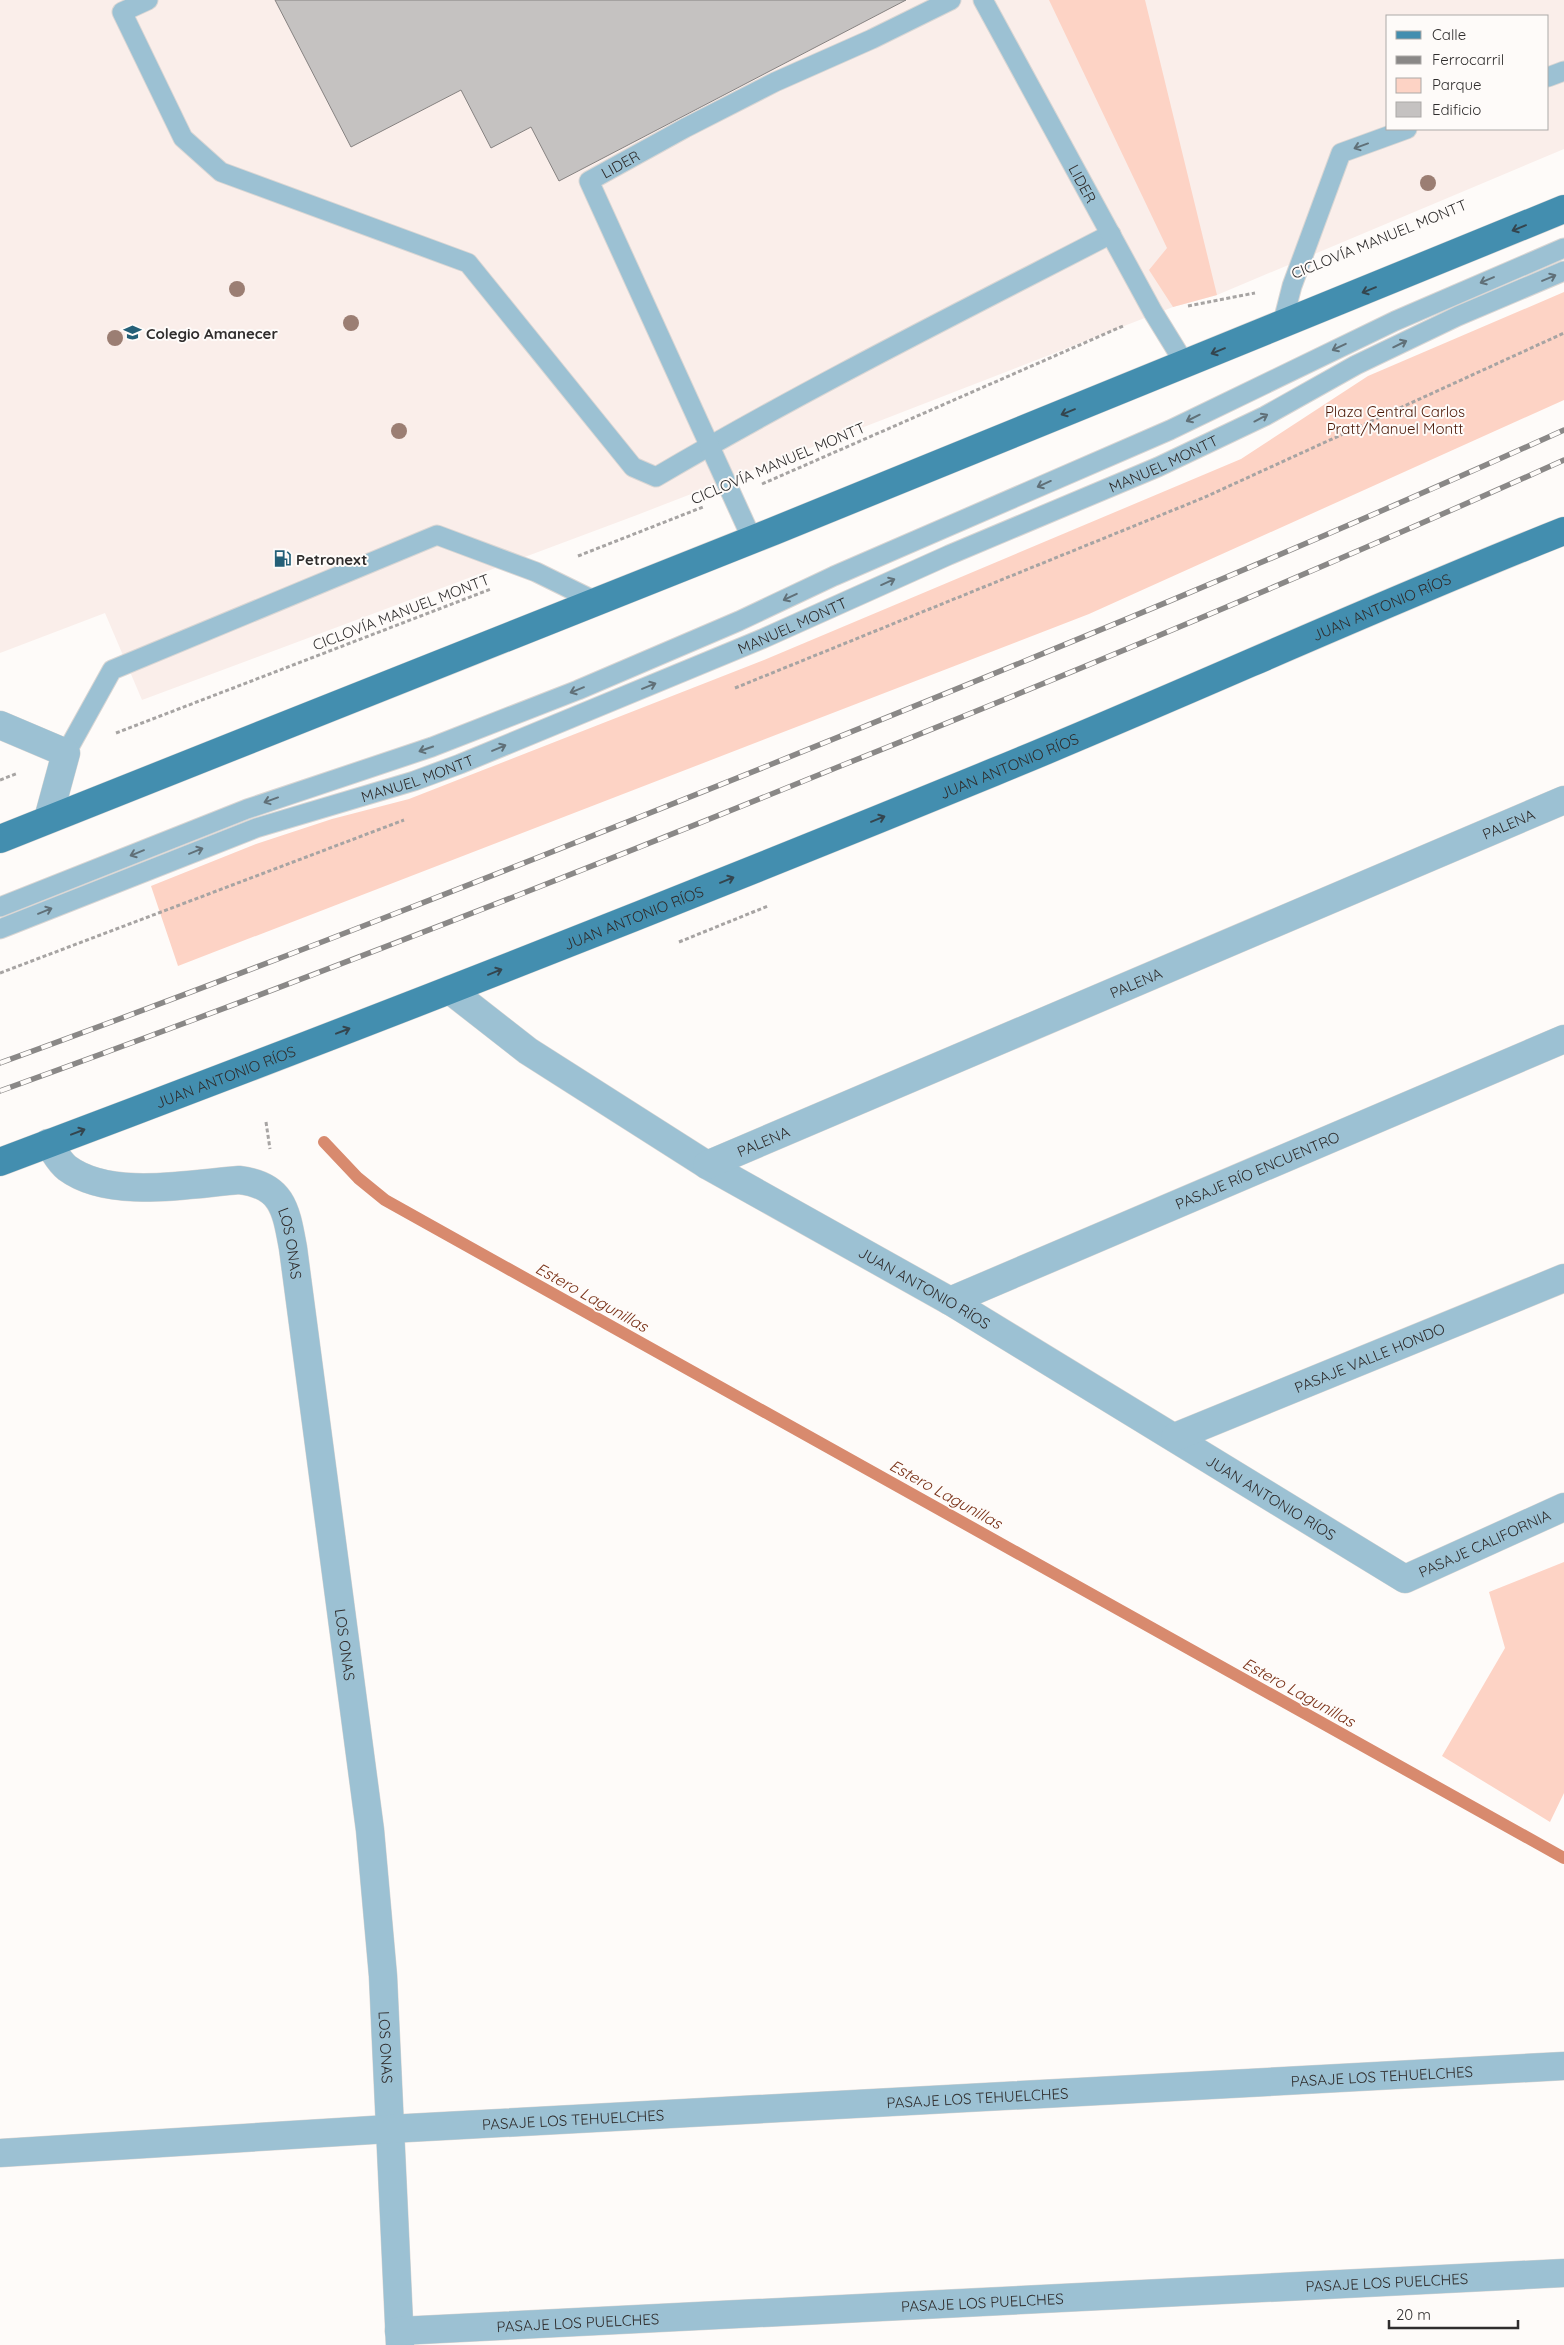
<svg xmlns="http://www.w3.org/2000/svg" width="1564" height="2345" viewBox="0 0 1564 2345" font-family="Quicksand,sans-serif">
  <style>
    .built { fill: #faeeea; fill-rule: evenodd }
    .green { fill: #fdd3c5 }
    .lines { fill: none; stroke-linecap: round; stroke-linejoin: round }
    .stream { stroke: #d88a6e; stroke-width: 12 }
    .building { fill: #c5c2c1; stroke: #868281 }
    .lane-casing { stroke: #d9d6d4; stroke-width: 21 }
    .street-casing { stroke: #d9d6d4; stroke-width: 29 }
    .primary-casing { stroke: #d9d6d4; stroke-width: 29 }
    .path { stroke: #a7a4a3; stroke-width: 3; stroke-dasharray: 4 2.5; stroke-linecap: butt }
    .lane { stroke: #9cc1d3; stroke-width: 19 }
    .street { stroke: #9cc1d3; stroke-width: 28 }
    .primary { stroke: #438eaf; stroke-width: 28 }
    .rail-casing { stroke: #8a8887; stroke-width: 5.5 }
    .rail { stroke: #fefbf9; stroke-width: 4; stroke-dasharray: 11; stroke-linecap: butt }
    .tree { fill: #9b7e73 }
    .oneway { stroke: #607078 }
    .oneway2 { stroke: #34454e }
    .labels { text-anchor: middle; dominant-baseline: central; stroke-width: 4; stroke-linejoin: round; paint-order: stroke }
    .street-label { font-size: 15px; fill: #2f2d2d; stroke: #fefbf9 }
    .poi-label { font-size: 15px; font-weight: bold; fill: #2f2d2d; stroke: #fefbf9; text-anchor: start }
    .park-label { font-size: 15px; fill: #4a1806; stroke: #fefbf9 }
    .water-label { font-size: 16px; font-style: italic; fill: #793117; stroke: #fefbf9 }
  </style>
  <rect width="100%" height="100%" fill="#fefbf9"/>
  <path class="built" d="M0,0H1564V149L1217,295L1173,307L637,515L142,700L105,613L0,653ZM1388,16H1548V129H1388Z"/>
  <path class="green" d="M1049,0H1145L1217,295L1173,307L1149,270L1167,248Z
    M1564,292V400L1089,614L178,966L151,886L256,844L332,819L409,799L764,660L1241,459L1368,376Z
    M1564,1562V1793L1550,1822L1442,1756L1505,1648L1489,1592Z"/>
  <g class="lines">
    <path class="stream" d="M324,1142L358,1178L385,1200L1564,1858"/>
  </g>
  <path class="building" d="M275,0H906L559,181L531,127L491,148L461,90L351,147Z"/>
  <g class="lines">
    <defs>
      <g id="lane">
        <path d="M148,0L122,12L183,138L221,172L468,263L633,467L656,477C804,390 958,313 1111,234"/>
        <path id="s1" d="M983,0L1153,312L1185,364"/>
        <path d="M1548,77L1564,71"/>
        <path d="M1282,325L1292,286L1341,153L1407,129"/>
        <path id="s2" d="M752,539L589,181L685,128L775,82L872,39L951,0"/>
        <path d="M66,753L112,670L437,535L536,572L595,601"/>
        <path d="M0,907L247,809L432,747L578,690L739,621L834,576L1170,430L1395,321L1564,248"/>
        <path id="s3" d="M0,929L256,828L414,781L460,764L762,639L949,555L1158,467L1265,416L1356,365L1458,316L1564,271"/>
      </g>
      <g id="street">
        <path d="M0,725L66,753L48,819"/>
        <path id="s4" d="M450,990L528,1051L707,1165L950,1301L1405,1579L1564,1507"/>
        <path id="s5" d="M48,1143C54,1151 59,1162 67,1168C110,1200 189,1184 239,1180C283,1185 286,1210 293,1248L370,1830L383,1976L400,2345"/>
        <path id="s6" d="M707,1165L1564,800"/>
        <path id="s7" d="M950,1301L1564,1039"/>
        <path id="s8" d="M1175,1437L1564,1278"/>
        <path id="s9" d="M0,2153L389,2129L1564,2066"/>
        <path id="s10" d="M399,2331L1564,2273"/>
      </g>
      <g id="primary">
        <path d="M0,839L774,531L1564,209"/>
        <path id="s11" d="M0,1162C333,1037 665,907 994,772C1185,694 1372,607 1564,531"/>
      </g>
    </defs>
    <use href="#lane" class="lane-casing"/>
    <use href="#street" class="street-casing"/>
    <use href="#primary" class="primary-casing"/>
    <path class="path" d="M1188,306L1255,293
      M762,484L1123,326
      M578,556L703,507
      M735,688L1203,498L1564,333
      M116,733L491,589
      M0,780L18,773
      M679,942L768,906
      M0,973L404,820
      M266,1122L270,1149"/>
    <use href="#lane" class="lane"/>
    <use href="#street" class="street"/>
    <use href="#primary" class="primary"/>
    <defs>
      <path id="rail" d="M0,1063C258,969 513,868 767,766C1034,658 1301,549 1564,430
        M0,1091C282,989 561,880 838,767C1082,669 1324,568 1564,460"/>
    </defs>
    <use href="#rail" class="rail-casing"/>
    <use href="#rail" class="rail"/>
  </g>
  <g class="tree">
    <circle cx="1428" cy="183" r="8"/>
    <circle cx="237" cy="289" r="8"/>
    <circle cx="351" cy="323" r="8"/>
    <circle cx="115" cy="338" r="8"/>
    <circle cx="399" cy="431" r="8"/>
  </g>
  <defs><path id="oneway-shaft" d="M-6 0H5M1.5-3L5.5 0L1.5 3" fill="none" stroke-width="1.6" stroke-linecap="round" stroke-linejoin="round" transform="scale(1.25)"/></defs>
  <g class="oneway">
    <use href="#oneway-shaft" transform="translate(1361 146) rotate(160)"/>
    <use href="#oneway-shaft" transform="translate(1549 278) rotate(-23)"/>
    <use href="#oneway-shaft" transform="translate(1487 280) rotate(157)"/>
    <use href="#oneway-shaft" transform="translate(1400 344) rotate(-26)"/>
    <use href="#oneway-shaft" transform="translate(1339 347) rotate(155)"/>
    <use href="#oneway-shaft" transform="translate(1193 418) rotate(154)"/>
    <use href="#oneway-shaft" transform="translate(1261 418) rotate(-28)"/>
    <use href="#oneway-shaft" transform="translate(1044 484) rotate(156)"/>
    <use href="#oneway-shaft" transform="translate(888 582) rotate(-24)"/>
    <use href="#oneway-shaft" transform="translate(790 597) rotate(155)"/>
    <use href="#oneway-shaft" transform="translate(649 686) rotate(-22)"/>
    <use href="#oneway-shaft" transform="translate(577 690) rotate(158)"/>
    <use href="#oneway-shaft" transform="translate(499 748) rotate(-23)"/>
    <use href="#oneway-shaft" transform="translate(426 749) rotate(161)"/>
    <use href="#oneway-shaft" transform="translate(271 800) rotate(160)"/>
    <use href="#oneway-shaft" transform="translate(196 851) rotate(-22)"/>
    <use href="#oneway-shaft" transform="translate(137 853) rotate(158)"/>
    <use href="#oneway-shaft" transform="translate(45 911) rotate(-22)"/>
  </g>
  <g class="oneway2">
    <use href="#oneway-shaft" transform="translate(1519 228) rotate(158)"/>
    <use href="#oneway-shaft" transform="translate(1369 290) rotate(158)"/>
    <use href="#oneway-shaft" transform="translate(1218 351) rotate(158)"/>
    <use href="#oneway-shaft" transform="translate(1068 412) rotate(158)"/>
    <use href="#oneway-shaft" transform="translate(878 819) rotate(-22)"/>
    <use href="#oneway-shaft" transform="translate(727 880) rotate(-22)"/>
    <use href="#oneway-shaft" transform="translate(495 972) rotate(-22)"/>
    <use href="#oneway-shaft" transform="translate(343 1031) rotate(-21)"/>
    <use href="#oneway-shaft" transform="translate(78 1132) rotate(-21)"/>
  </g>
  <defs>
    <symbol id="school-bare" viewBox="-9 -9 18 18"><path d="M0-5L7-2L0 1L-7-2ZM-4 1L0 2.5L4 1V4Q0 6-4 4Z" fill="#245f77" stroke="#fefbf9" stroke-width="2.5" paint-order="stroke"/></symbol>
    <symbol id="fuel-bare" viewBox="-9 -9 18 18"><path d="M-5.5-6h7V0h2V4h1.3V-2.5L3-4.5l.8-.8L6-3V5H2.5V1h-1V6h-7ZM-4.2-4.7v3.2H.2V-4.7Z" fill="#245f77" stroke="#fefbf9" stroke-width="2.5" paint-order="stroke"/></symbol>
  </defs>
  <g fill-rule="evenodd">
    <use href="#school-bare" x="120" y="320" width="25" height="25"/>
    <use href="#fuel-bare" x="270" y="546" width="25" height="25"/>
  </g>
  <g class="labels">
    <g class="street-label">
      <text stroke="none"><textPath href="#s2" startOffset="429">LIDER</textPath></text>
      <text stroke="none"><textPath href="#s1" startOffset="209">LIDER</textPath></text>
      <text transform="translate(1379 239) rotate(-22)">CICLOVÍA MANUEL MONTT</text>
      <text transform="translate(778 463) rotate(-23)">CICLOVÍA MANUEL MONTT</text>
      <text stroke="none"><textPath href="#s3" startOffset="1254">MANUEL MONTT</textPath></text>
      <text stroke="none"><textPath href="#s11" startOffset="1489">JUAN ANTONIO RÍOS</textPath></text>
      <text transform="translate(401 612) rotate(-21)">CICLOVÍA MANUEL MONTT</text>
      <text stroke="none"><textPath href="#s3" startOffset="849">MANUEL MONTT</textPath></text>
      <text stroke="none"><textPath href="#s11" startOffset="1084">JUAN ANTONIO RÍOS</textPath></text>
      <text stroke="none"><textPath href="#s3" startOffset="444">MANUEL MONTT</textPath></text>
      <text stroke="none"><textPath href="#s6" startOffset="871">PALENA</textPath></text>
      <text stroke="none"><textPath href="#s11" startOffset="679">JUAN ANTONIO RÍOS</textPath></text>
      <text stroke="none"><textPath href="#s6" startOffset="466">PALENA</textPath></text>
      <text stroke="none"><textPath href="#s11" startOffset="241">JUAN ANTONIO RÍOS</textPath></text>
      <text stroke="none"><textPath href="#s6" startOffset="61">PALENA</textPath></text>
      <text stroke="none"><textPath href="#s7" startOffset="334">PASAJE RÍO ENCUENTRO</textPath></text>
      <text stroke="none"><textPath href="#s5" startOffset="299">LOS ONAS</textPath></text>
      <text stroke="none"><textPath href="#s4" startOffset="561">JUAN ANTONIO RÍOS</textPath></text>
      <text stroke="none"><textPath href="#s8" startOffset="210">PASAJE VALLE HONDO</textPath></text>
      <text stroke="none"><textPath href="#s4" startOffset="966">JUAN ANTONIO RÍOS</textPath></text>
      <text stroke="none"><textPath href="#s4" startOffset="1210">PASAJE CALIFORNIA</textPath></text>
      <text stroke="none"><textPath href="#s5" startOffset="704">LOS ONAS</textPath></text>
      <text stroke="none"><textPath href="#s5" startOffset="1109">LOS ONAS</textPath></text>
      <text stroke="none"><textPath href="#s9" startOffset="1384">PASAJE LOS TEHUELCHES</textPath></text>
      <text stroke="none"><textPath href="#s9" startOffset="979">PASAJE LOS TEHUELCHES</textPath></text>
      <text stroke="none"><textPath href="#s9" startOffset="574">PASAJE LOS TEHUELCHES</textPath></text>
      <text stroke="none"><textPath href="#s10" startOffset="989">PASAJE LOS PUELCHES</textPath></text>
      <text stroke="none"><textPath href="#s10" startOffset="584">PASAJE LOS PUELCHES</textPath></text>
      <text stroke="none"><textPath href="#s10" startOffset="179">PASAJE LOS PUELCHES</textPath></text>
    </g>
    <g class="poi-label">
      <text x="146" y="333">Colegio Amanecer</text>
      <text x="296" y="559">Petronext</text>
    </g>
    <g class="park-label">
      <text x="1395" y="411">Plaza Central Carlos<tspan x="1395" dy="17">Pratt/Manuel Montt</tspan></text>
    </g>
    <g class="water-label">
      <text transform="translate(592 1297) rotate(29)">Estero Lagunillas</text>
      <text transform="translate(946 1494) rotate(29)">Estero Lagunillas</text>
      <text transform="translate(1299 1692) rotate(29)">Estero Lagunillas</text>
    </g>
  </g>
  <rect x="1386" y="15" width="162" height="115" fill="#fefbf9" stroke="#aba9a7"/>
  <rect x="1396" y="31" width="25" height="8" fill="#438eaf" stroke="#aba9a7"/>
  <text x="1432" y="40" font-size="15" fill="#2f2d2d">Calle</text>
  <rect x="1396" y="56" width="25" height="8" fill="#8a8887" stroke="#aba9a7"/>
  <text x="1432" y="65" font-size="15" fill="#2f2d2d">Ferrocarril</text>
  <rect x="1396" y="78" width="25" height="15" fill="#fdd3c5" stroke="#aba9a7"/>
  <text x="1432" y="90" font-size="15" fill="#2f2d2d">Parque</text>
  <rect x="1396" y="102" width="25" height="15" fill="#c5c2c1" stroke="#aba9a7"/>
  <text x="1432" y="115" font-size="15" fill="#2f2d2d">Edificio</text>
  <path d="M1389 2320v8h129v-8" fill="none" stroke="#2f2d2d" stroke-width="2.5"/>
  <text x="1396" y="2320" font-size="15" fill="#2f2d2d" stroke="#fefbf9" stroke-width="4" paint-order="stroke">20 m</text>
</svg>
